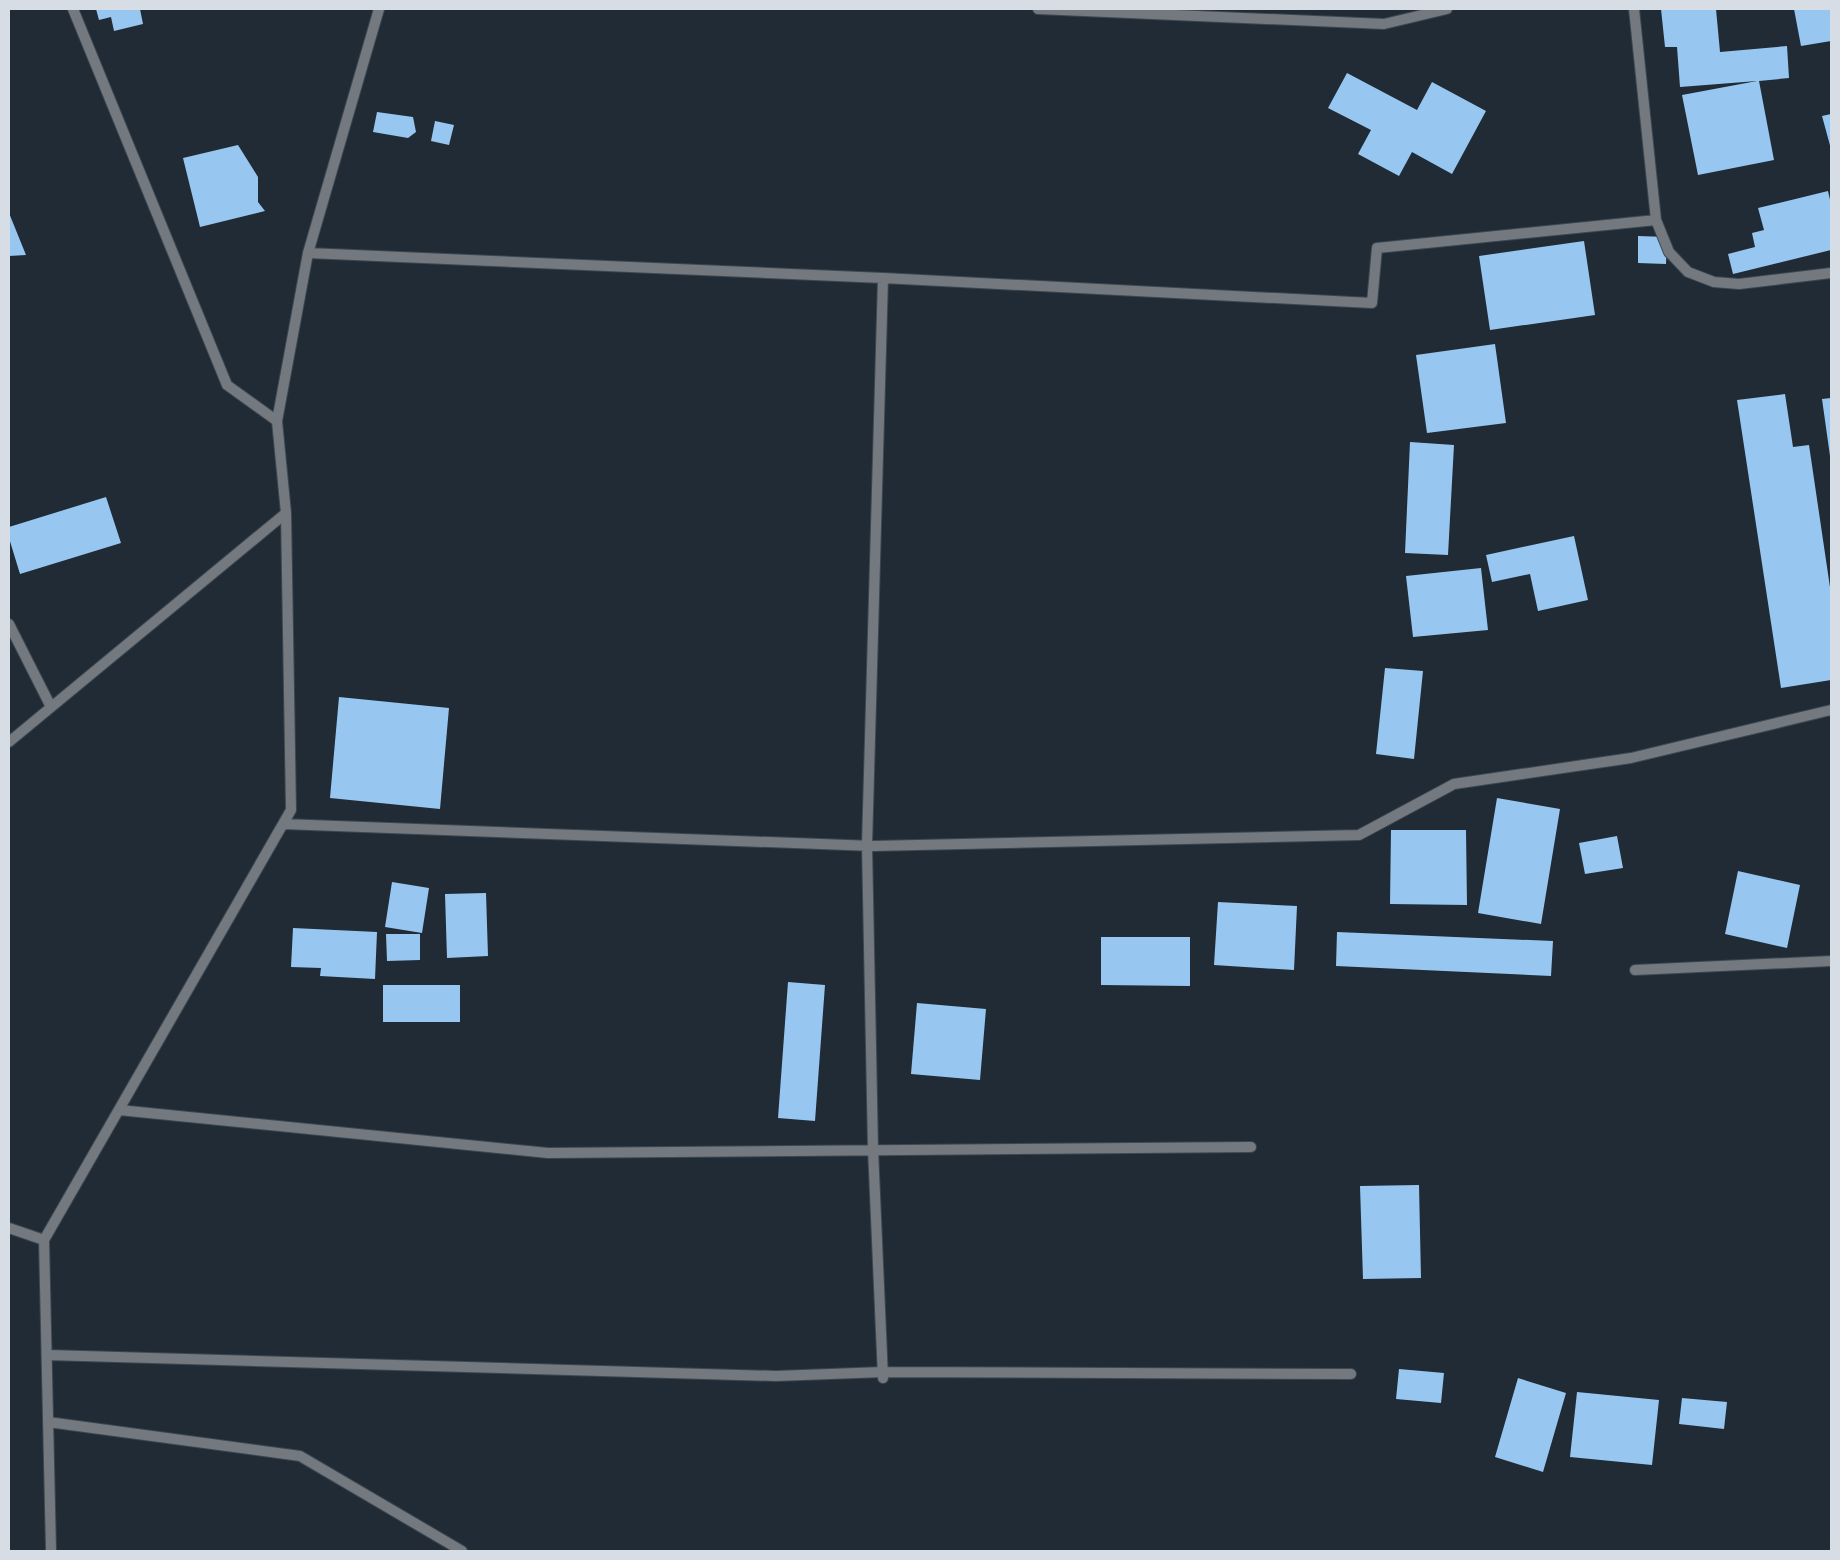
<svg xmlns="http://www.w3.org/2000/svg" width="1840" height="1560" viewBox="0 0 1840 1560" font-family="'Noto Sans',sans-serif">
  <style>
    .building { fill: #97c7f0 }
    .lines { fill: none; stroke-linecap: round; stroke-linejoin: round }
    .street-casing { stroke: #3d4751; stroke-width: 12 }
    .street { stroke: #73797f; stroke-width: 10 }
  </style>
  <rect width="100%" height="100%" fill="#202b35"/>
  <path class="building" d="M96,9H140L143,24L114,31L111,17L99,20Z
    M1661,9H1716L1720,52L1787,46L1789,78L1759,81L1774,160L1698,175L1682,95L1757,81L1680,87L1677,47H1665Z
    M1794,9H1831V41L1801,46Z
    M1347,73L1417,110L1432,82L1486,111L1452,174L1412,152L1399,176L1358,154L1371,130L1328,108Z
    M377,112L413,117L416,132L408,138L373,132Z
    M1831,114V149L1822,116Z
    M435,121L454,125L449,145L431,141Z
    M238,145L258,177V202L265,211L200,227L183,158Z
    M1828,191L1831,204V250L1733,274L1728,254L1755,247L1752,233L1764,230L1758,208Z
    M9,213L26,255L9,256Z
    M1638,236L1667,237L1666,264L1638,263Z
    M1584,241L1595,315L1490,330L1479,256Z
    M1495,344L1506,423L1427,433L1416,355Z
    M1785,394L1793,447L1809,445L1831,594V680L1781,688L1737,400Z
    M1831,398V456H1830L1822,399Z
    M1410,442L1454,445L1448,555L1405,553Z
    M106,497L121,543L20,574L9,538V527Z
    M1574,536L1588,600L1538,611L1530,574L1492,582L1486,555Z
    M1481,568L1488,630L1413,637L1406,576Z
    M1385,668L1423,671L1414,759L1376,754Z
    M339,697L449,708L440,809L330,798Z
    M1497,798L1560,809L1541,924L1478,913Z
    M1391,830H1466L1467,905L1390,904Z
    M1617,836L1623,868L1585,874L1579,843Z
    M1738,871L1800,885L1787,948L1725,934Z
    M392,882L429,888L422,933L385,927Z
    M486,893L488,956L447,958L445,894Z
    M1218,902L1297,906L1294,970L1214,965Z
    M293,928L377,932L375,979L320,976L321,968L291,967Z
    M1337,932L1553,941L1551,976L1336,966Z
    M386,934H420V960L387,961Z
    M1101,937H1190V986L1101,985Z
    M788,982L825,985L815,1121L778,1118Z
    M383,985H460V1022H383Z
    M917,1003L986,1009L980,1080L911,1074Z
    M1419,1185L1421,1278L1363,1279L1360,1186Z
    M1399,1369L1444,1373L1441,1403L1396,1399Z
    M1518,1378L1566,1393L1543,1472L1495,1457Z
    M1577,1392L1659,1400L1652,1465L1570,1457Z
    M1682,1398L1727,1402L1724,1429L1679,1424Z"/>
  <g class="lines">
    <defs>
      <path id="street" d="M73,9L227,385L277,421
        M1038,9L1384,24L1447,9
        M1634,9L1656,220L1669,252L1688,272L1714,282L1739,284L1831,273
        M308,253L883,278L1372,303L1377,248L1656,220
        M9,624L51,707
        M9,742L286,513
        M283,824L873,846L1359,835L1454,784L1631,758L1831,710
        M1635,970L1831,961
        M119,1110L548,1153L1251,1147
        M9,1228L44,1240
        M47,1355L776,1376L883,1372L1351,1374
        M883,1378L873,1149L867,845L883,278
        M48,1422L300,1456L462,1551
        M51,1551L44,1240L291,810L286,513L277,421L308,253L379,9"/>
    </defs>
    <use href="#street" class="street-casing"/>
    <use href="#street" class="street"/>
  </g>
  <rect width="1840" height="1560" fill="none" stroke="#d6dde4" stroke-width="20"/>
</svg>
